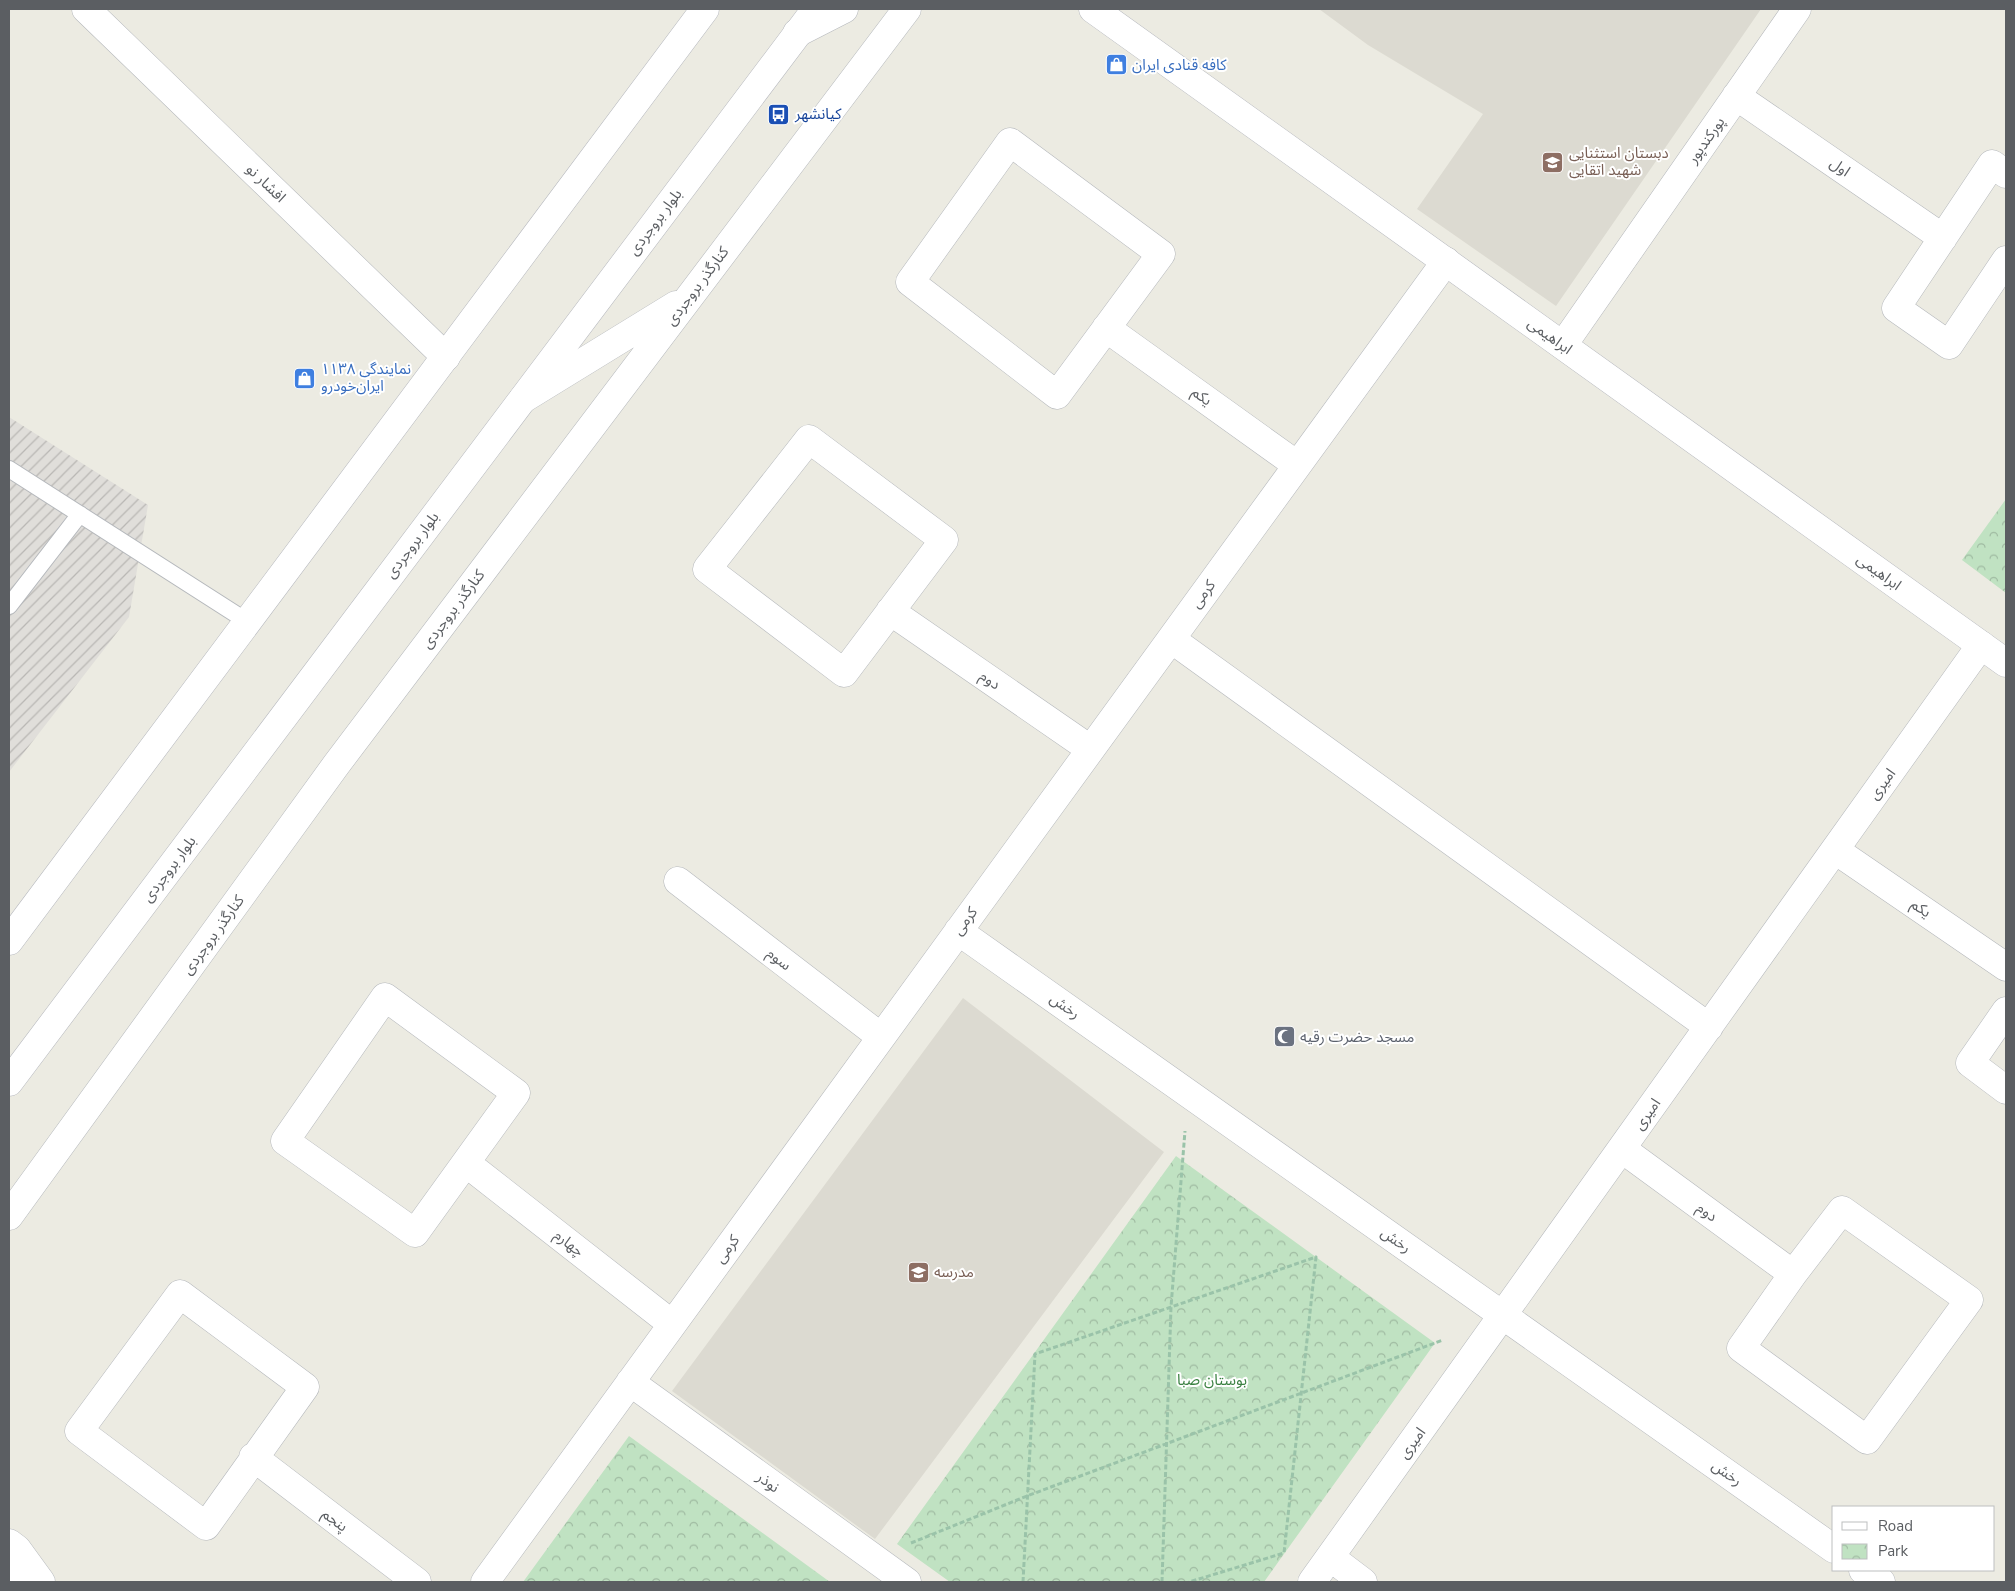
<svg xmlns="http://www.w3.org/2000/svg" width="2015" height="1591" viewBox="0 0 2015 1591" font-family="'Nunito Sans','Noto Sans Arabic',sans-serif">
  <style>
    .industrial { fill: url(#industrial-furrows) }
    .education { fill: #dcdad1 }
    .park { fill: url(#park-crowns) }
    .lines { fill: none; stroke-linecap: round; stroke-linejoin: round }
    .service-casing { stroke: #b5b8bc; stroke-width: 18 }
    .minor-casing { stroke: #b5b8bc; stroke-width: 29 }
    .secondary-casing { stroke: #b6b8be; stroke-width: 29 }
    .path { stroke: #9ac3a9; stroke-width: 3; stroke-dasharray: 5 2.5; stroke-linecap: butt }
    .service { stroke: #fff; stroke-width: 16 }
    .minor { stroke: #fff; stroke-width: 28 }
    .secondary { stroke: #fff; stroke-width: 28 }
    .labels { text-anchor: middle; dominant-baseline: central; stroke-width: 4; stroke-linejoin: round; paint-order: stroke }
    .shop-label { font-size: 15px; fill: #366cbe; stroke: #fff; text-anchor: start }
    .transit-label { font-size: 15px; fill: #164399; stroke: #fff; text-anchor: start }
    .street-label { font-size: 15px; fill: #5b5e62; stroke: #fff }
    .education-label { font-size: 15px; fill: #785e54; stroke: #fff; text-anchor: start }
    .worship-label { font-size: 15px; fill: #5b616d; stroke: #fff; text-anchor: start }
    .park-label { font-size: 15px; fill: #3b8142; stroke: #fff }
  </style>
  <defs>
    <pattern id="industrial-furrows" width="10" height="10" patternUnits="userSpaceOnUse" patternTransform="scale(1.25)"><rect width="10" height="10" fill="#e0deda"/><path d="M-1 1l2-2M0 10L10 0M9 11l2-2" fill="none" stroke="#b9b7b4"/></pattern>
    <pattern id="park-crowns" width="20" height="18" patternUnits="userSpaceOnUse" patternTransform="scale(1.25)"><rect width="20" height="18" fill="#c0e2c2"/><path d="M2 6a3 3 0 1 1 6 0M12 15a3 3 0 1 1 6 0" fill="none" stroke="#9fbaa1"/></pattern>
  </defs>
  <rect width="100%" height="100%" fill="#ecebe2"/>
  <path class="industrial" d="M9,417L148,505L129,617L9,772Z"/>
  <path class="education" d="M1319,9H1761L1556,306L1417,209L1483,114L1368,45Z
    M963,998L1164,1152L875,1539L672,1391Z"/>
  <path class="park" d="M2006,499V593L1962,560Z
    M1176,1156L1435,1343L1264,1582H950L897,1544Z
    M629,1436L830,1582H523Z"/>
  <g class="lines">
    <defs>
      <path id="service" d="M9,469L248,622
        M9,606L80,514"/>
      <path id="minor" d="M86,9L446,357
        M797,33L844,9
        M1736,96L1943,238
        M1010,142L1161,254L1057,395L910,282Z
        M2006,174L1992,164L1896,308L1949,345L2006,260
        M1106,328L1297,465
        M1563,345L1797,9
        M523,399L676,305
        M809,439L944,540L844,673L707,569Z
        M890,611L1090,749
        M1171,639L1709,1027
        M1835,850L2006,967
        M678,881L881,1037
        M958,931L1834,1549
        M385,997L516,1093L415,1233L285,1141Z
        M2006,1011L1970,1063L2006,1090
        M1622,1149L1793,1274
        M466,1163L672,1324
        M1842,1210L1969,1300L1867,1440L1741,1348L1793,1274Z
        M9,1216L336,765L907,9
        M180,1294L305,1387L206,1526L79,1431Z
        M630,1382L907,1582
        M253,1457L417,1582
        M9,1543L17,1549L41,1582
        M1330,1557L1363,1582
        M1863,1570L1881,1582
        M9,1576L18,1582
        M485,1582L1446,261
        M1312,1582L1981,645"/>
      <path id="secondary" d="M1093,9L2006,663
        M9,941L705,9
        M9,1082L816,9"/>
    </defs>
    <use href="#service" class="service-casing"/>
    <use href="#minor" class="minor-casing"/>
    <use href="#secondary" class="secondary-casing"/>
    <path class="path" d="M911,1543L1027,1496L1443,1340
      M1023,1582L1035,1354L1316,1257L1284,1553L1189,1582
      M1162,1582L1171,1307L1185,1131"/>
    <use href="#service" class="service"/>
    <use href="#minor" class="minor"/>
    <use href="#secondary" class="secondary"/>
  </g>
  <defs>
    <symbol id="shop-square" viewBox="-11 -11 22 22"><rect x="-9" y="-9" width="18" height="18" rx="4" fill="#3f7fe0" stroke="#fff"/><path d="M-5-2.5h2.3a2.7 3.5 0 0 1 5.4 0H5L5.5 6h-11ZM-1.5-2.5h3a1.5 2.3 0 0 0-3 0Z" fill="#fff"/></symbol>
    <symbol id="bus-square" viewBox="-11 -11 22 22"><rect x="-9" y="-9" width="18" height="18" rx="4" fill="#1a4fb4" stroke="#fff"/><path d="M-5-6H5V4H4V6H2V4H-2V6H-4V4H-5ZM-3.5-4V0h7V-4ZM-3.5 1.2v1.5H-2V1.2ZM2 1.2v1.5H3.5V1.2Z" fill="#fff"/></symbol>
    <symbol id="school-square" viewBox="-11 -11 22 22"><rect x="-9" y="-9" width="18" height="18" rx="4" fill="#8d6e63" stroke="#fff"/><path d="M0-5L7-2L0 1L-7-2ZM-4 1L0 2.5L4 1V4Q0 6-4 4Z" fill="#fff"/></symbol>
    <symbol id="mosque-square" viewBox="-11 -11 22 22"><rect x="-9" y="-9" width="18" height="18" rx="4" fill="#6b7280" stroke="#fff"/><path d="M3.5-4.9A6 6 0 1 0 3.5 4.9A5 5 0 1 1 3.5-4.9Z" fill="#fff"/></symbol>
  </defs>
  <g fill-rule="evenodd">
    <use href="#shop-square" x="1104" y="52" width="25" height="25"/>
    <use href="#bus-square" x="766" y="102" width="25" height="25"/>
    <use href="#school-square" x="1540" y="150" width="25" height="25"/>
    <use href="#shop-square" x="292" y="366" width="25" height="25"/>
    <use href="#mosque-square" x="1272" y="1024" width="25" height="25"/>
    <use href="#school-square" x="906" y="1260" width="25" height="25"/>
  </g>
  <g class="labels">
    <g class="shop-label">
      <text x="1132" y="65">کافه قنادی ایران</text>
      <text x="321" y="369">نمایندگی ۱۱۳۸<tspan x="321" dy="17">ایران‌خودرو</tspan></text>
    </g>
    <g class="transit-label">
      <text x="795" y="114">کیانشهر</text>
    </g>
    <g class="street-label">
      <text transform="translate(1706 140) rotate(-55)">پورکندپور</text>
      <text transform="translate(1840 167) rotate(35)">اول</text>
      <text transform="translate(266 183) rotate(44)">افشار نو</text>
      <text transform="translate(655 222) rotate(-53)">بلوار بروجردی</text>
      <text transform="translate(697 286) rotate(-53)">کنارگذر بروجردی</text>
      <text transform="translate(1550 336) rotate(36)">ابراهیمی</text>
      <text transform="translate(1202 396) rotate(36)">یکم</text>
      <text transform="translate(412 545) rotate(-53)">بلوار بروجردی</text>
      <text transform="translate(1879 572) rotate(36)">ابراهیمی</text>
      <text transform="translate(1203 594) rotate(-54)">کرمی</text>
      <text transform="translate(453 609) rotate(-53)">کنارگذر بروجردی</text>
      <text transform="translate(990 680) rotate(35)">دوم</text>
      <text transform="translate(1882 784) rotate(-54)">امیری</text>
      <text transform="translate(169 869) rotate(-53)">بلوار بروجردی</text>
      <text transform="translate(1921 908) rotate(34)">یکم</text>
      <text transform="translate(965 921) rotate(-54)">کرمی</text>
      <text transform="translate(213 935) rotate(-54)">کنارگذر بروجردی</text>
      <text transform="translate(779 959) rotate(38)">سوم</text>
      <text transform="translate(1065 1006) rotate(35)">رخش</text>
      <text transform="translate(1647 1114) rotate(-55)">امیری</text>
      <text transform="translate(1707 1212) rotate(36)">دوم</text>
      <text transform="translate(1396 1240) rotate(35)">رخش</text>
      <text transform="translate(569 1243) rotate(38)">چهارم</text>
      <text transform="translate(727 1249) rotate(-54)">کرمی</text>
      <text transform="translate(1412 1443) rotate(-54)">امیری</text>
      <text transform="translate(1727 1473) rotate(35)">رخش</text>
      <text transform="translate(768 1482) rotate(36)">نوذر</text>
      <text transform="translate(335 1520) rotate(37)">پنجم</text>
    </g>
    <g class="education-label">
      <text x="1569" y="153">دبستان استثنایی<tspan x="1569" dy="17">شهید اتقایی</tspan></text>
      <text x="934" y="1272">مدرسه</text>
    </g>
    <g class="worship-label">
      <text x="1300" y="1037">مسجد حضرت رقیه</text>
    </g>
    <g class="park-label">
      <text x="1212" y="1380">بوستان صبا</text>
    </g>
  </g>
  <rect width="2015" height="1591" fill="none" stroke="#5b5e62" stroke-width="20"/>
  <rect x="1832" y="1506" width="162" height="65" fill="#ffffff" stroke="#bdbfc0"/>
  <rect x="1842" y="1522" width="25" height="8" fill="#ffffff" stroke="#bdbfc0"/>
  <text x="1878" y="1531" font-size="15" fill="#5b5e62">Road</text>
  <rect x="1842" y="1544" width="25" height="15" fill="url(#park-crowns)" stroke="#bdbfc0"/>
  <text x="1878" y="1556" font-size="15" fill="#5b5e62">Park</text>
</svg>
